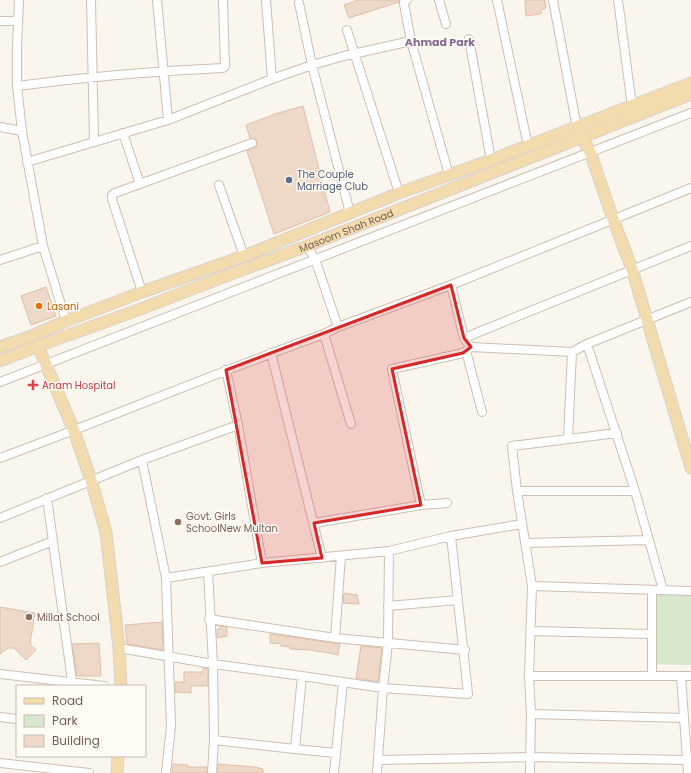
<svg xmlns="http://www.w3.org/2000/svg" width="691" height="773" viewBox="0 0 691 773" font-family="Poppins,sans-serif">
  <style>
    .green { fill: #d7e8cc }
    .building { fill: #eed8c7; stroke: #dfc0a9 }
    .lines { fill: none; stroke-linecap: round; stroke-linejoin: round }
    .minor-casing { stroke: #cdbfb3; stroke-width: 10 }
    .major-casing { stroke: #d8d2ce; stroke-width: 13 }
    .minor { stroke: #fff; stroke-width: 8 }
    .major { stroke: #f2dbad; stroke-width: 11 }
    .marked { fill: #d62828; fill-opacity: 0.2; stroke: #d62828; stroke-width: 3; stroke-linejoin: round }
    .service-dot { fill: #5c6f8a; stroke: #fefaf4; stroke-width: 1.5 }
    .food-dot { fill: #e8710a; stroke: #fefaf4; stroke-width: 1.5 }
    .health-dot { fill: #e0444e; stroke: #fefaf4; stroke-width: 1.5 }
    .education-dot { fill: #8d6e63; stroke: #fefaf4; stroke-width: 1.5 }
    .labels { text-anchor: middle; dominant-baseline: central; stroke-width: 3; stroke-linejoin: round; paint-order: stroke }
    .service-label { font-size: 10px; fill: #4e5e75; stroke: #fefaf4; text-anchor: start }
    .street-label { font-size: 10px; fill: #755f51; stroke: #fefaf4 }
    .food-label { font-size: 10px; fill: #c56008; stroke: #fefaf4; text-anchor: start }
    .health-label { font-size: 10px; fill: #be3a42; stroke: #fefaf4; text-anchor: start }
    .education-label { font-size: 10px; fill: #785e54; stroke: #fefaf4; text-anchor: start }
    .neighbourhood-label { font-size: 11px; font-weight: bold; fill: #856a90; stroke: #fefaf4 }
  </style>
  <rect width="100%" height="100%" fill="#fbf6ed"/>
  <path class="green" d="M648,590L691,592V665L649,664Z"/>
  <path class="building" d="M358,0H399V2L349,18L344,5Z
    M525,0H545L546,8L541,10V14L526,16Z
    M303,106L330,212L274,234L247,151L256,147L257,142L255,139L250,138L246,125L275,114Z
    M46,287L56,316L31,325L21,296Z
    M344,593L357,595L359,604L343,603Z
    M0,607L35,613L30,644L36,650L26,660L14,648H8L0,654Z
    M162,622L163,650L127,644L125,625Z
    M220,626L227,627V636L217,638V629H220Z
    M270,634L340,644L338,655L319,651V652L312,650L290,649V647L281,646V644L270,643Z
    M99,643L101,676H77L72,644Z
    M361,646L382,648L378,682L356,678Z
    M203,668L208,669V686H191V693L175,692V682H184V672H203Z
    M173,764L188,765V767H207V773H172Z
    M218,764L255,767L263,769V773H218Z"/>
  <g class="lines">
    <defs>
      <path id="minor" d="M19,0L17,47V86L22,131L43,246L66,321
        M91,0L94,142
        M157,0L168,120
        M266,0L272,79
        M407,0L404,2V4L411,41L449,175
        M439,0L446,24
        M497,0L528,146
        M553,0L577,128
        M618,0L632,106
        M299,3L312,65L350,213
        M0,21H18
        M347,30L399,193
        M469,39L491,160
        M17,86C86,77 154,71 223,68L225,66L223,0
        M0,127L22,131
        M123,133L140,184
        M27,162L168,120L272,79L312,65L344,56L411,41
        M219,185L244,256
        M307,246L315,259L338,327
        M0,260L43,246
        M451,285L464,338L471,347L572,352L587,344L691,302
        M142,292L112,199V195L115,193L252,143
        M324,334L351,424
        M464,338L691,246
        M587,344L635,491L663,590
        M466,351L482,412
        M271,353L322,558
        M226,370L238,425L262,563
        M0,382L691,113
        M568,439L572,352
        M0,458C109,418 215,373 324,334L338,327L451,285L691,188
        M142,460L166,578L171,726L166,773
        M517,491H635
        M47,498L72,681
        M421,505L392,369L463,353L471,347
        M0,518L142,460L238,425
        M314,523L421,505L447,503
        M525,543L649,540
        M0,562L53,541
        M208,572L213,664L214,740L295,749L302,676
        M166,578L262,563L389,551L451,536
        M532,586L691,591
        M652,590V676
        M388,606L458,600
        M209,619L335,638L465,650
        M531,631L652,634
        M335,638L341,556
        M119,648L213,664L302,676L383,688L468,694L451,536L522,524
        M0,674L104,686
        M529,676H691
        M681,676L688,773
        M531,714L684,718
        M0,717L17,719
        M295,749L336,753
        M378,760L530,757L687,760
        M0,763L89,773
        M212,773L214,740
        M334,773L343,682
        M377,773L383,688L388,643L389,551
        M530,773L531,714L529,676L532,586L517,491L512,446L617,433"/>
      <g id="major">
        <path d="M579,132L590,152L613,219L632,269L691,468"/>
        <path d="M38,346L74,431L91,480L106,532L119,648L121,686"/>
        <path d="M0,347L29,337L66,321L142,292L244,256L399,193L491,160L691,83"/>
        <path id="s1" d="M0,361L38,346L138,310L223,277L307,246L691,94"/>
        <path d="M117,773L118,756"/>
      </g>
    </defs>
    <use href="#minor" class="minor-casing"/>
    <use href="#major" class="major-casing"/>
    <use href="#minor" class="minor"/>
    <use href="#major" class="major"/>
  </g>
  <path class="marked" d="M451,285L464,338L471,347L463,353L392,369L421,505L314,523L322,558L262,563L226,370Z"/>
  <circle class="service-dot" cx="289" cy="180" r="4"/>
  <circle class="food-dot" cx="39" cy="306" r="4"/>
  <path class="health-dot" d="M31 379h4v4h4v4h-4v4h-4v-4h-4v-4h4z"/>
  <g class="education-dot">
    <circle cx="178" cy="522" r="4"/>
    <circle cx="29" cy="617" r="4"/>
  </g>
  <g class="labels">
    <g class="service-label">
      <text x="297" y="174">The Couple<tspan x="297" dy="12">Marriage Club</tspan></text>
    </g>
    <g class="street-label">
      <text stroke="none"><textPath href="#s1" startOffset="370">Masoom Shah Road</textPath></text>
    </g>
    <g class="food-label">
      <text x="47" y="306">Lasani</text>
    </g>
    <g class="health-label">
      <text x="42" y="385">Anam Hospital</text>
    </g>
    <g class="education-label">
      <text x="186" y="516">Govt. Girls<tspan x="186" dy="12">SchoolNew Multan</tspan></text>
      <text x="37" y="617">Millat School</text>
    </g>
    <g class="neighbourhood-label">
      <text x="440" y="42">Ahmad Park</text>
    </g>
  </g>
  <rect x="16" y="685" width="130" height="72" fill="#fefaf4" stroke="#c7bcb3"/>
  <rect x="24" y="698" width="20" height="6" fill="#f2dbad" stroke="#c7bcb3"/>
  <text x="52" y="705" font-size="12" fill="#755f51">Road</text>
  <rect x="24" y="715" width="20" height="12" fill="#d7e8cc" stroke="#c7bcb3"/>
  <text x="52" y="725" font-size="12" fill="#755f51">Park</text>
  <rect x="24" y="735" width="20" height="12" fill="#eed8c7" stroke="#c7bcb3"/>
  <text x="52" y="745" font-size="12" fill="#755f51">Building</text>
</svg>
